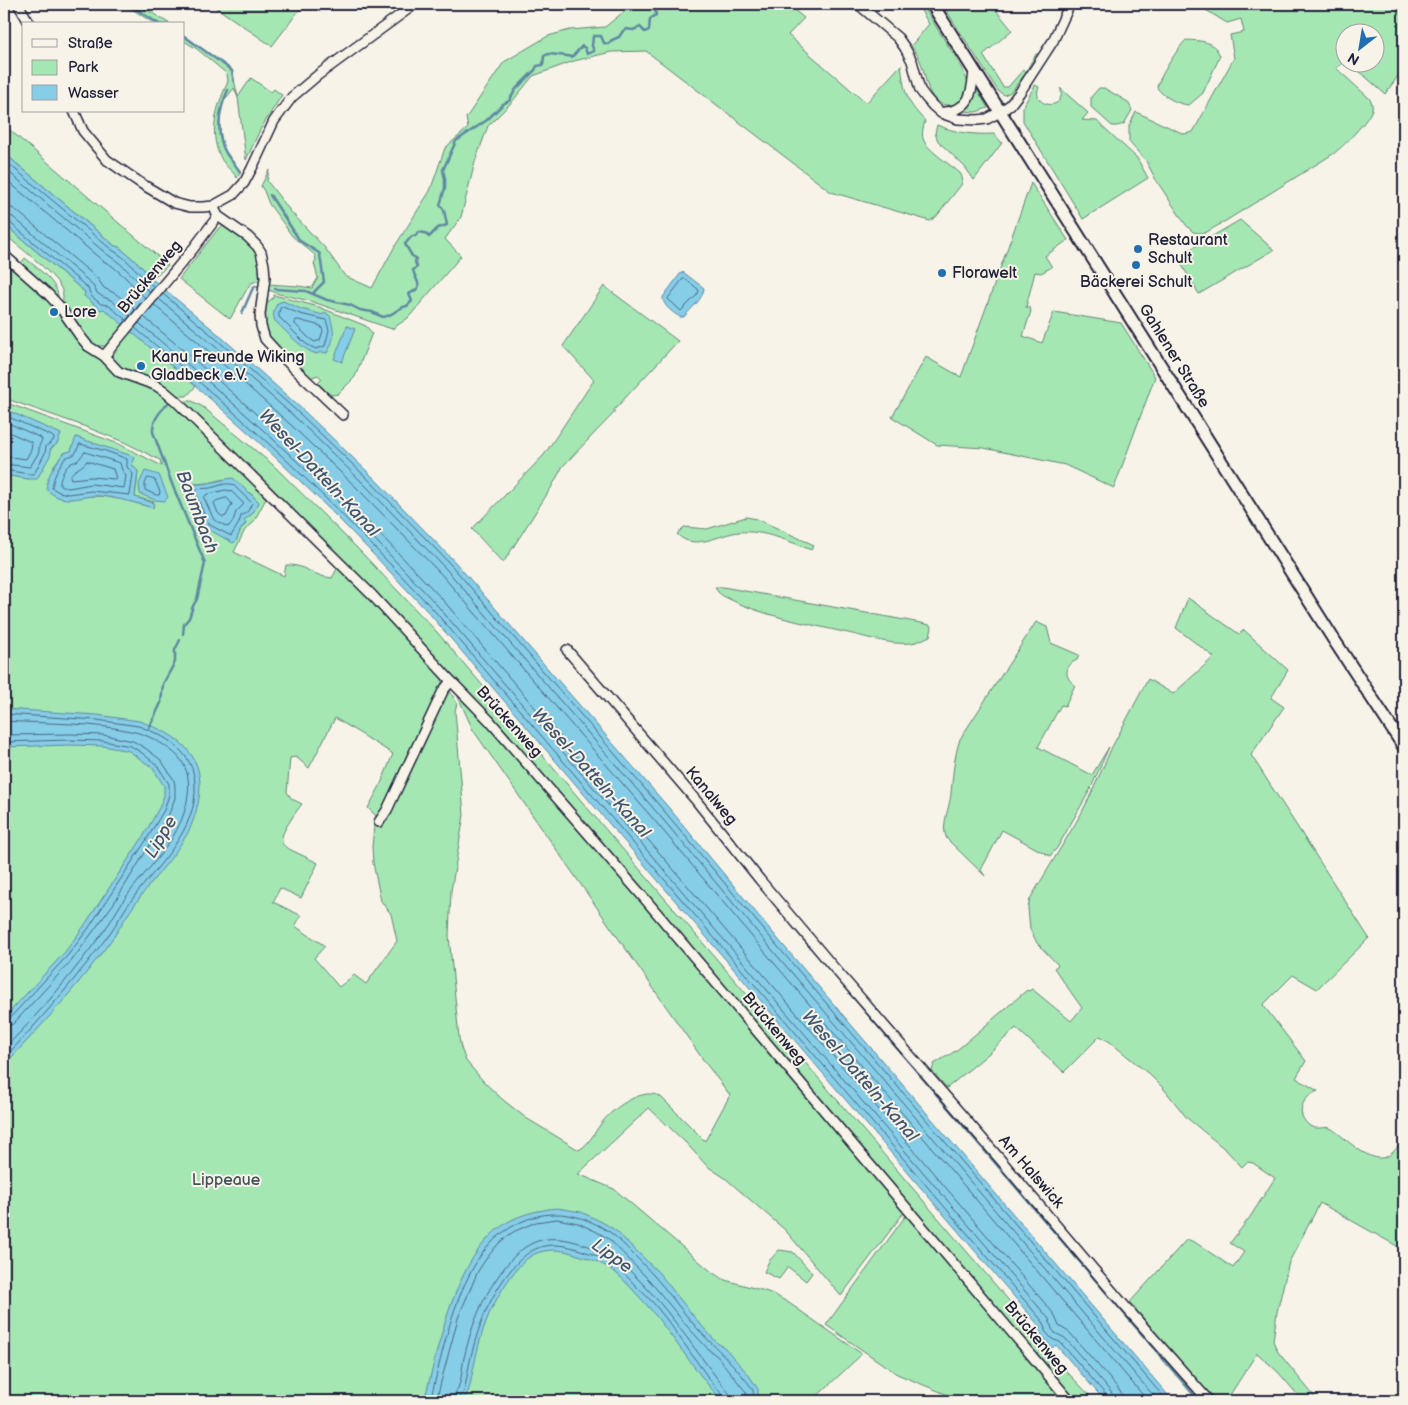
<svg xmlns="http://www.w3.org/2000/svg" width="1408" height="1405" viewBox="0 0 1408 1405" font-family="'Balsamiq Sans',sans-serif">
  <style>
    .green { fill: #a4e7b2; stroke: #638476; fill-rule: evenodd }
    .water { fill: #86cde7; stroke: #5e89a2 }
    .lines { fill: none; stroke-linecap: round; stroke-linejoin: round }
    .shore { stroke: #4a6680; stroke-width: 1 }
    .stream { stroke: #5e89a2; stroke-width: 2.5 }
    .street-casing { stroke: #22223b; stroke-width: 12 }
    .secondary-casing { stroke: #22223b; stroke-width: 15 }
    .street { stroke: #f7f3e8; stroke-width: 9 }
    .secondary { stroke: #f7f3e8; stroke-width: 11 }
    .poi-dot { fill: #1f6fb2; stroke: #f7f3e8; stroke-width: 2 }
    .labels { text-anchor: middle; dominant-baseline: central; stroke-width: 4; stroke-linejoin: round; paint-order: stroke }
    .poi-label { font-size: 16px; fill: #22223b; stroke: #f7f3e8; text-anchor: start }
    .street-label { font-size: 16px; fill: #22223b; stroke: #f7f3e8 }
    .park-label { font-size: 16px; fill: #425359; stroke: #f7f3e8 }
    .water-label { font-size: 18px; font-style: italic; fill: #40556f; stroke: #f7f3e8 }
  </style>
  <rect width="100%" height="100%" fill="#f7f3e8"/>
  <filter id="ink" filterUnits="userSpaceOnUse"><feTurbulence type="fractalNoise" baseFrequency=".02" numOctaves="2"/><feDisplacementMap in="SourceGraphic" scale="10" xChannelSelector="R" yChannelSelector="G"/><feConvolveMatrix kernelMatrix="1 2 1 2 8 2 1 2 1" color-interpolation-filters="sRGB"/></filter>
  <g filter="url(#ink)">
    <path class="green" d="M124,4H138L170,24H155Z
      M211,4H304L272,46Z
      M633,4H787L804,18L788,35L866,103L901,65C905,94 905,100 925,121C923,128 921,135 924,141C928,150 952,166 960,173C963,178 963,180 961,185L936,217L930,221L831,192L646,51L611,52L574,61L533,76L512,102L488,126L475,162L461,217L445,239L461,256L408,318L392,329L310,301L279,294L266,289L267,284L298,286L312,288L318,278L314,263L316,260L315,255L292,236L283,223L269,204L264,191L261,186L269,170L267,181L291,212L325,248L345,276L372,288L395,246L430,191L445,148L468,128L466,118L504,62L548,36L570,30L605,27Z
      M917,4H922L962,68L969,85L967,95L966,94C962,100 958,104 950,105C927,107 927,78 921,63C919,57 915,51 911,46L929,24Z
      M942,4H991L1012,30L983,55L1003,87H1008L1023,70L1026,71L1036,54H1039L1040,55L1011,92L1004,95L998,91Z
      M1196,4H1404V68L1385,94L1350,63L1376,62V32H1346L1345,62L1336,68L1369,98C1371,101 1373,105 1372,109C1370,119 1342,148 1333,154L1224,222L1205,233H1200L1193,232L1186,225L1156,180L1146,161L1129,142V126L1136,112L1184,134L1193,132L1234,58L1230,35L1244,32L1241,19L1227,23Z
      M184,35L232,71L238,97L251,78L271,92L274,89L282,95L261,128L246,160L238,98L234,88L223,102L220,115V130L223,147L229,158L241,171L237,178C233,171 226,167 222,160C208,136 216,107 227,84L228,80L227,74L197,49L184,41Z
      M1186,40C1201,41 1214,40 1220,56L1203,93L1189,105C1177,104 1164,97 1157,88C1158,79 1179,46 1186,40Z
      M1035,85L1039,87C1031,105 1059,111 1061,96C1062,95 1061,89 1060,88L1088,113L1082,120L1097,121L1137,158L1148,178L1083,219L1023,121V107Z
      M976,88L988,108L976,112L962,111Z
      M1099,88H1104L1128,102L1132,110L1124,124L1117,126H1112L1091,107V97Z
      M4,125L168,265L162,271L151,278L140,265L119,247L115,246L4,153Z
      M937,125C956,133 974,135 994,134L1002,143L974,180L965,167L938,141L935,133Z
      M1031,183L1068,240L1045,256L1052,267L1041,273L1035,272L1026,307L1030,308L1031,311L1023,336L1042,343L1054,312L1121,323L1155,377L1114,488L1065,465L984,448L937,445L892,417L926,357L961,377Z
      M1240,220L1274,250L1199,294L1177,257Z
      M4,224L124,325L110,343L105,346H99L92,344L62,307C63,300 64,294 61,288C53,272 18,246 4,234Z
      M224,226C252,243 262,246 261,281H256L250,284L230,319L179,279L218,229Z
      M4,258L47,296L90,350L158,389L268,495L253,523L245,530L234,552L284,576L286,565C299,564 308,571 319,575C323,577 328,577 332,578L339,565L442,677V686L450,691L457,703L455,711L464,815L451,891L449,936L459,1038L461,1048L466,1061L484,1082L502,1099L526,1118L579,1150C591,1143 595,1130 604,1120C615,1107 644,1086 661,1097L705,1141L730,1095L704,1061L473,730L454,688L492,727L607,860L905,1211L841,1296L785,1230L725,1178L707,1166L686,1143L649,1108L578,1174L614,1189L713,1273L725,1280L765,1291L775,1295L789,1303L862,1354L812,1401H4V475L29,479L61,435L4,409V402L119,444L162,466L160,460L124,442L81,425L4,398ZM77,437L138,472L135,497L154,502L153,508C134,502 113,496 93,496C85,496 77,498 69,499L47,483L54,465L64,453L71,451ZM224,479L250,493L258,501L250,516L244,519L246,524L241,529L236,541L193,484L209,483ZM335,718L393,754L380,786L368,808L376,816L373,823L374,825L372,847L373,863L381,901L391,914L397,941L366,984L354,975L339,987L314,958L325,946L295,926L301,916L300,915L273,902L280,888L301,898L318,863L287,848C283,845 281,843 282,837C283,830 297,810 302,804L292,799L287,792L290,758L296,757L309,768Z
      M25,258C36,267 60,284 58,299L19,266Z
      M604,286L678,341L614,410V413L563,466L551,488L503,563L472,529L544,455L594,380L563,346Z
      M274,295L319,307L366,326L372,333L355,377L338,394L332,395L329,394L318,383L322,379L318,375L310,378L270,339C263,327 263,317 266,303L273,298Z
      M129,329L196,386L187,396H175L123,371L113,359L112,350Z
      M181,401H192L203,407L273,465L359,550L436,631L1016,1309L1046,1350L1095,1401H1075L493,721Z
      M746,517L757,519L814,545L811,550C789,541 763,530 739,532C719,534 694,552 677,534L684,527L707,529Z
      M715,587H723L921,623L930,625L932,628L930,636C925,638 920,641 916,642C896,647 867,637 848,633C805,623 761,616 723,596L718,592Z
      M1188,598L1239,634L1244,630L1288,670L1271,698L1284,707L1251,755L1369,938L1317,989L1293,975L1263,1005L1306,1061L1296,1078L1318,1091C1302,1097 1294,1114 1310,1126C1317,1131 1326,1125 1332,1129C1346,1138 1364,1159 1382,1158C1392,1157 1398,1146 1404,1138V1250L1320,1203L1289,1262L1277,1312L1273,1341L1278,1352L1318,1401H1303L1278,1372L1257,1353L1226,1401H1216L1130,1303L1131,1301L1187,1239L1196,1243L1233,1268L1244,1252L1230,1243L1250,1217L1275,1178L1253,1163L1247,1162L1242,1167L1226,1150L1187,1118L1164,1089L1150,1075L1110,1042L1100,1036L1064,1072L1016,1028L988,1054L947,1088L932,1071L934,1064L957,1050L1027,990L1029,991L1032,989L1071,1021L1082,1008L1054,968L1058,965L1037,943L1030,929L1028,908L1030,899L1081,814L1092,792L1112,747L1148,679L1173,694L1214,657L1176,628Z
      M1036,622L1047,627L1051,643L1079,655L1077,660C1065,665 1063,677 1075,685L1065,706L1061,705L1038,747L1092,775L1109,747L1090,790L1057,848L1050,856L1002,830L981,870L985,876L947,839C940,825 950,808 951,793C953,774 954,757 960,739Z
      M907,1214L1067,1401H959L948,1395L897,1374L826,1325Z
      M779,1250L793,1252L812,1273L806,1281L788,1267L779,1279L764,1272L769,1261Z"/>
    <path class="water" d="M4,153L115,246L119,247L140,265L151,278L217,333L304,411L372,476L455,562L669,808L783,945L1173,1401H1105L1056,1345L1052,1348L1038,1330L1040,1327L428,612C385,567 343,521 298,479C236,419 170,364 104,309L101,310L84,296L85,292L4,224Z
      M683,272L704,288C703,300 691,308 684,317H680C673,313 662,305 663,297L680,274Z
      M283,301L301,309L323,315L325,312L330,316C334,332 336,337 327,353L321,352L317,354C303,351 286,331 275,321C272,315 274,308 278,303Z
      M347,326L355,329L342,362L334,359Z
      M4,409L61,434L57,444L50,449L51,454L37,479H29L4,475Z
      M76,437L135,457L132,465L138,471L135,497L154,503L153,508C136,503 118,498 100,496C89,495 79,499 69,499C64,499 58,498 54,495C52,494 49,492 48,491C42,482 58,460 64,453L71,451Z
      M145,471L159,475L168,497L165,501L155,500L140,494L139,484Z
      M233,478L258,501L259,503L252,514L244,520L246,523L241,529L236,541L233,543L206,528L202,522L188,489L192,484C207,485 219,480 233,478Z
      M4,709L97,715L139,721C180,735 208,756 198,804C195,816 191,829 184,839C170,862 151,881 136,903C128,913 122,924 115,935C82,981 44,1024 4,1065V1018L65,952L84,926L143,837L159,808L164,796V786L153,768L129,751L103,746L70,745L4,747Z
      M557,1208L581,1212L602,1222L615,1230L659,1273L695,1318L717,1343L724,1347L748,1374L758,1389V1396L762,1401H722C690,1366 667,1325 634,1291C626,1283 619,1274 609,1268C599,1262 589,1258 578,1255C565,1250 550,1248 537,1253C518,1260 501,1291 492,1308C483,1326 478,1347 474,1366C470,1380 472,1390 462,1401H424C439,1347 454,1256 506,1223C521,1214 539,1210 557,1208Z"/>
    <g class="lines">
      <path class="shore" d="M4,160L112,250C129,259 139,275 154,287
        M4,168L108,255C126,266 134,279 150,292
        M4,178L103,261L111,265L125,277L145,298
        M4,207H10L17,211L97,278L104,288L116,294L135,310
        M4,214L13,217L92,284L97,293L103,297L111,300L130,316
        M4,221L9,222L88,288L91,296L101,304L108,305L126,320
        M683,279H685L698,289L699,291L697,295L681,311L668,299Z
        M163,294L214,337L301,415L369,480L452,566L665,812L779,948L1167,1401
        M159,299L210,342L297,419L364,484L447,570L660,816L774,952L1158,1401
        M154,305L205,348L291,425L359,490L442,575L655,821L769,957L1148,1401
        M281,307H283L300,314L326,320L329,330L325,346L316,349L306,344L279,317V313Z
        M144,317C201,365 258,414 312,466C357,509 399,554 442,599L1054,1314L1059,1326L1070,1333L1117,1387L1121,1393L1122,1401
        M298,320L321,326L323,331L320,340L315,342L310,339L295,324V321Z
        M139,323C196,371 253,419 307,471C351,514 394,559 436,604L1049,1319L1052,1329L1055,1333L1065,1338L1111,1392L1114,1397V1401
        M135,328C192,375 249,424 302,475C347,518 389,563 432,608L1044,1323L1045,1331L1052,1339L1060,1342L1107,1396L1108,1401
        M4,415L52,436L54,438L53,441L46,446L45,453L34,474H29L4,470
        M4,421L41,438L42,440L39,446V452L30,467L4,464
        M4,430L31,442L32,444L31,450L26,459L4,456
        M80,444L106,451L127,459V467L133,474L130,495L91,491L68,494L59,492L52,488C52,481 60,461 67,457C69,456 72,456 75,454Z
        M85,452L120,463L122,470L126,476L124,488L91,484L69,488L60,486C59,480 64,468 70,464C72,462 75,462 77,461C81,458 82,454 85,452Z
        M87,461L113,469L116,478L114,479L91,477L71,479L70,476C74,469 82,468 87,461Z
        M148,478L155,480L160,492L159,495H156L145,490V484Z
        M225,484H232L252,503L248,511L241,516L239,523L231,536L210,525L206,519L195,492L197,489L210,488Z
        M226,490L231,491L244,504L236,512L233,521L228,527L214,520L204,498L206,495Z
        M227,498L232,504L226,516L223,517L218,513L214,503L216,501Z
        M4,714L97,720L138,726C165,735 194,752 195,784C198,829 158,865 133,898C124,909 118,922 110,933C77,977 42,1019 4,1058
        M4,721C47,724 93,722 135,732C148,735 162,743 172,751C192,766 191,790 184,813C174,844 148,868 129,893C119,905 113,919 104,931C82,960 60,989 35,1016C25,1028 14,1038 4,1049
        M4,735L71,734L104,735L133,741L145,748L161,760L174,780L175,786V798L169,814L114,903L73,959L14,1023L9,1026L4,1027
        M4,742L70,740L103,741L131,746L142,753L157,765L169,784V795L164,810L147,839L88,929L68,955L9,1019L4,1020
        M430,1401C442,1356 450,1309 473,1268C485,1245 504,1228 528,1219C557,1208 586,1216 611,1233C619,1239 626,1247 633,1254C640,1261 647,1268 654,1276C667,1290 678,1306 690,1320C707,1341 728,1357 744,1378C747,1382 752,1387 753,1391C754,1395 753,1397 756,1401
        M436,1401L458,1318L478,1271L486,1259L499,1243L513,1232L536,1222L557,1219L578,1223L597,1232L609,1239L650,1281L686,1325L709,1350L717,1356L746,1392L748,1401
        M452,1401C453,1395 456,1393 458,1388C462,1379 462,1367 464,1358C471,1328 481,1300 499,1275C521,1244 541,1231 579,1243C592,1247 603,1251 614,1258C625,1265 633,1274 642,1283C675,1317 699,1357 729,1393L731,1401
        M459,1401C459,1396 464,1393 465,1388C471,1349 481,1312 504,1279C525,1250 542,1238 577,1249C590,1253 601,1257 612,1264C622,1270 629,1279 637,1287C643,1293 650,1299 656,1306C680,1335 699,1368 724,1397L725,1401"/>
      <path class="stream" d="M128,4L159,24
        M184,36L230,69L232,71L234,82
        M228,90C219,109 215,134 226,153C230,160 236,165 240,172
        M270,195L300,241L319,253L320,255L324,282L315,291L313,294
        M275,289L306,291L327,300L350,305L360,310L372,312L383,317C393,316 398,307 407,306L412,301L409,294C426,286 416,283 413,270L417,267L415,262L416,258L412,256L405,244L412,236H415L419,232L425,233L429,237L438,228L447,225L444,210L440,205L445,188V179L443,170L456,141L487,120L503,104L509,101L516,89L535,70L537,66L543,65L544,56L548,54C556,55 564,55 572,57L582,46L585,48L587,54L594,51L592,46L593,36H601L604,43L608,44L612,40L619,37L623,31L626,29L633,30L640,27L645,32L649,30L650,19L656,15L654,4
        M242,313L252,290L255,286L259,287
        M168,403C160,412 152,420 153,432L172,484L205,563L197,599L193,606L189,618L184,624L183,634
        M149,728L161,703L163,684L175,662V650L180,640
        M706,820L805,941L1199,1401"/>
      <defs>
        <path id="street" d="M18,4L30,24
          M858,4L898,38L905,48L912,61L920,90L926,98L933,106L941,113L958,119L977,120L987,119L1000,112L1010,105L1020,92L1053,41L1070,4
          M74,111L83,131L107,160L142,184L174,203L190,207H203L213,206L233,195L244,183L252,168L274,121L292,97L318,75L415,4
          M944,112C970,110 972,94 974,71
          M213,206L218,216L248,237L257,246L261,252L264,265L265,278L260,314L261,326L265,339L276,351L343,415
          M4,255L48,294L60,307L80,336L88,346L104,356L119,372L155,385L163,390L176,401L372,595L451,681L489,720L645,899L1070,1401
          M104,356L193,249L218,216
          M567,650L694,798L760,880L830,963L999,1158L1123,1304L1209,1401
          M379,822L387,810L443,691L451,681"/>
        <path id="secondary" d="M932,4L1334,640L1404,747"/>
      </defs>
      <use href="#street" class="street-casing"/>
      <use href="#secondary" class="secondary-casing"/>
      <use href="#street" class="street"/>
      <use href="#secondary" class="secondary"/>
    </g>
  </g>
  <g class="poi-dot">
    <circle cx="1138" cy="249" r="5"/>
    <circle cx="1136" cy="265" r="5"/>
    <circle cx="942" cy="273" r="5"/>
    <circle cx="54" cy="312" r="5"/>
    <circle cx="141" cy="366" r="5"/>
  </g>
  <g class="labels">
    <g class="poi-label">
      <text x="1148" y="240">Restaurant<tspan x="1148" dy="18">Schult</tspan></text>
      <text x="952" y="273">Florawelt</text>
      <text x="1136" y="282" text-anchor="middle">Bäckerei Schult</text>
      <text x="64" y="312">Lore</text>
      <text x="151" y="357">Kanu Freunde Wiking<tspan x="151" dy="18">Gladbeck e.V.</tspan></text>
    </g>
    <g class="street-label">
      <text transform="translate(150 277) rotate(-50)">Brückenweg</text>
      <text transform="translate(1174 356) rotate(58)">Gahlener Straße</text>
      <text transform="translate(509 722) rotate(48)">Brückenweg</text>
      <text transform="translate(711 796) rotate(50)">Kanalweg</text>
      <text transform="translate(774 1029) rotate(50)">Brückenweg</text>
      <text transform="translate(1031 1172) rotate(49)">Am Halswick</text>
      <text transform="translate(1036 1338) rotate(50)">Brückenweg</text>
    </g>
    <g class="park-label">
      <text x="226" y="1180">Lippeaue</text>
    </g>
    <g class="water-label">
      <text transform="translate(319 473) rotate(47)">Wesel-Datteln-Kanal</text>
      <text transform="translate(197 512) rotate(69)">Baumbach</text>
      <text transform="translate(591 773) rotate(48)">Wesel-Datteln-Kanal</text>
      <text transform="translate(161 837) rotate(-59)">Lippe</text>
      <text transform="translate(860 1076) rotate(49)">Wesel-Datteln-Kanal</text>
      <text transform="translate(612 1256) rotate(36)">Lippe</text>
    </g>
  </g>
  <rect width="1408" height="1405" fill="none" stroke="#f7f3e8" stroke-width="20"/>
  <rect x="10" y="10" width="1388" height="1385" fill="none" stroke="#22223b" stroke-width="2" filter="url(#ink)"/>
  <rect x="22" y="22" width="162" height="90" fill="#f7f3e8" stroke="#a29fa3"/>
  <rect x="32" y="39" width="25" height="8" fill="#f7f3e8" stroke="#a29fa3"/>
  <text x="68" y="48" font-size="15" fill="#22223b">Straße</text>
  <rect x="32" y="60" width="25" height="15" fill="#a4e7b2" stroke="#a29fa3"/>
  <text x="68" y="72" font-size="15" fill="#22223b">Park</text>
  <rect x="32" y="85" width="25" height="15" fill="#86cde7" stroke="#a29fa3"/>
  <text x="68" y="98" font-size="15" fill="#22223b">Wasser</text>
  <g transform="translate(1360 48) rotate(211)"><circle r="24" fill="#f7f3e8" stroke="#a29fa3"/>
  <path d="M0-4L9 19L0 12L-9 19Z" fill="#1f6fb2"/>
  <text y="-8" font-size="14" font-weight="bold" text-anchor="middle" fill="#22223b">N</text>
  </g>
</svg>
